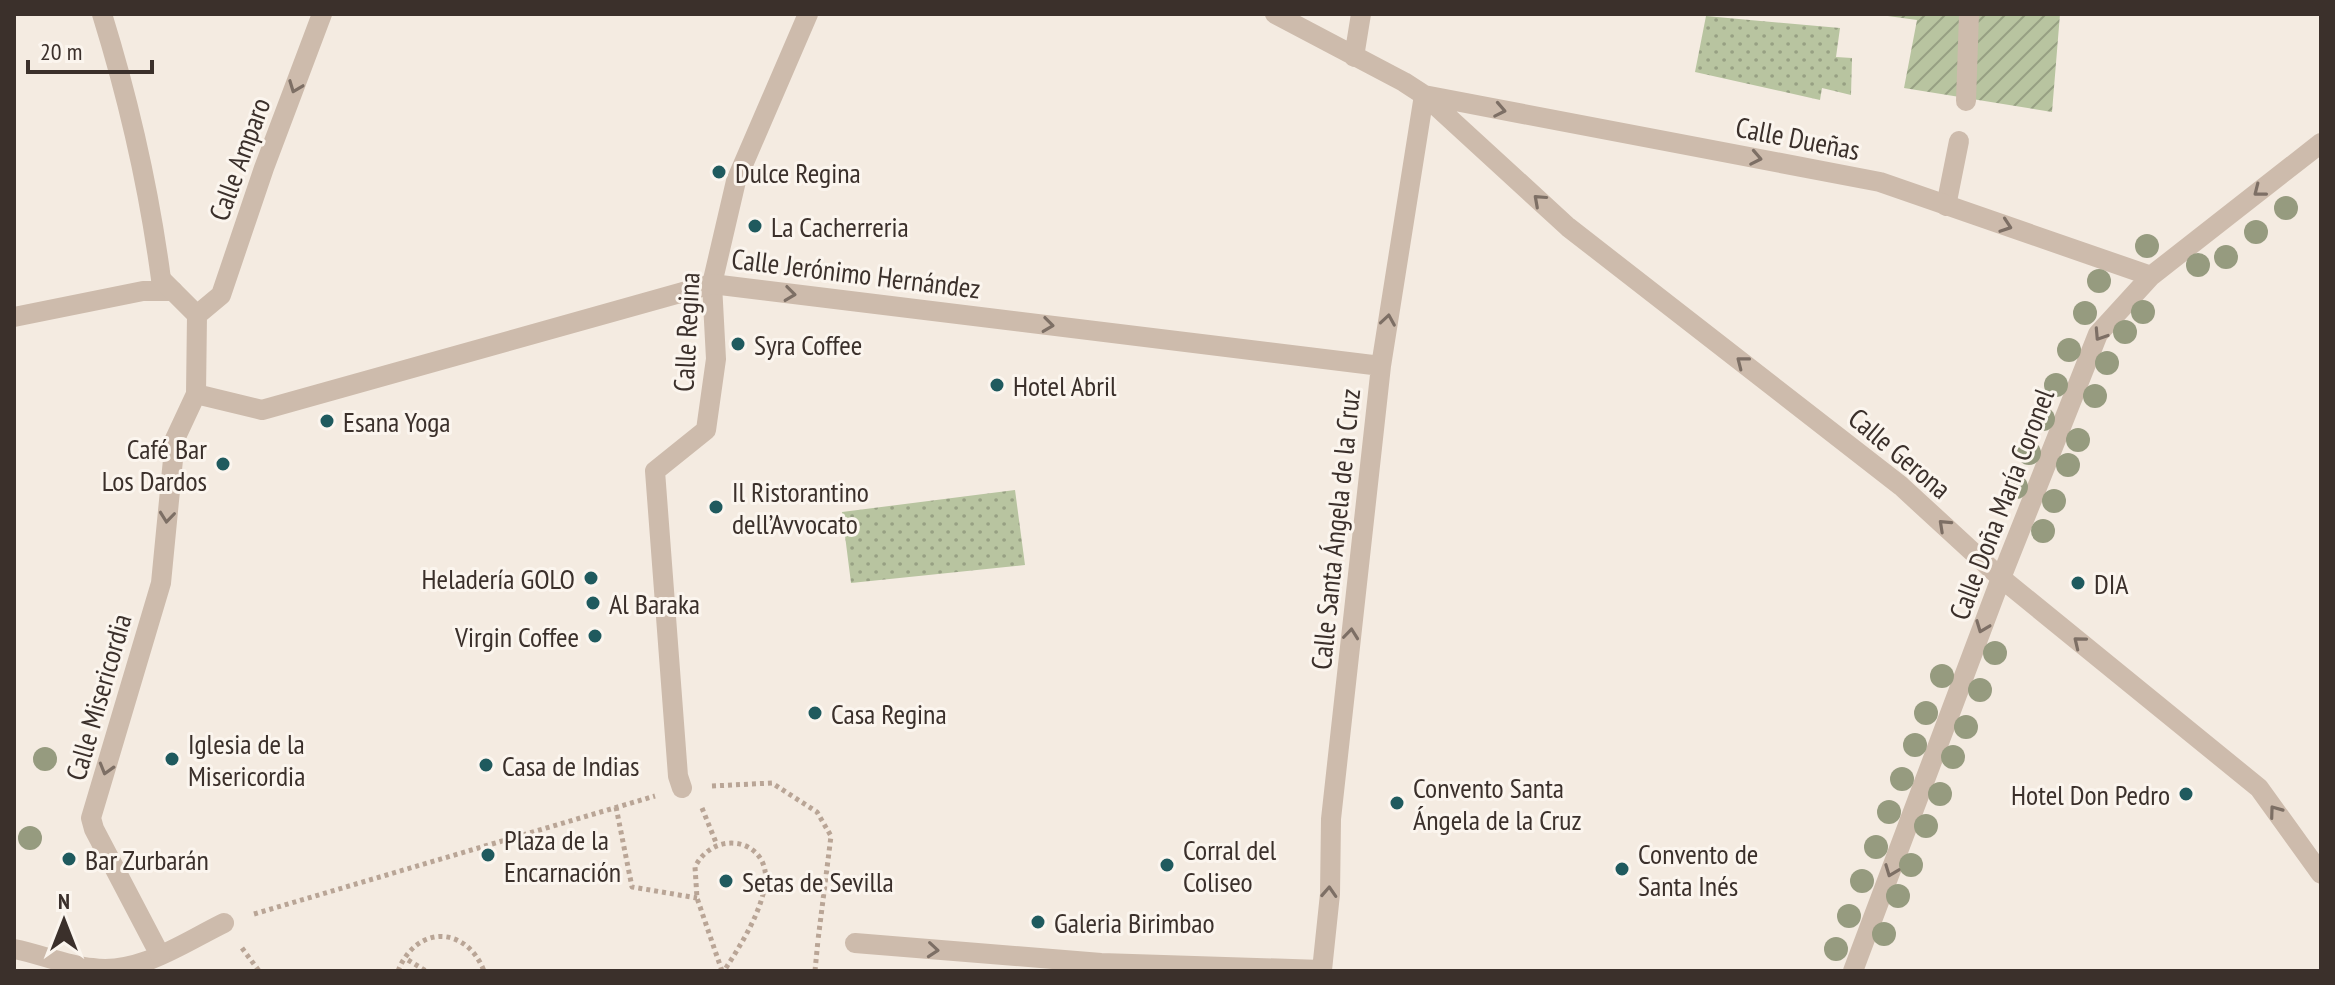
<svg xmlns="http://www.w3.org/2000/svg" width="2335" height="985" viewBox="0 0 2335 985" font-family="'PT Sans Narrow',sans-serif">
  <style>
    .park { fill: url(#park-dots) }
    .garden { fill: url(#garden-furrows) }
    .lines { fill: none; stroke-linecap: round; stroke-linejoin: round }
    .path { stroke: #b9a596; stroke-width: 5; stroke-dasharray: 4 4; stroke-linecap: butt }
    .service { stroke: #cdbbac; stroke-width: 20 }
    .pedestrian { stroke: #cdbbac; stroke-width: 20 }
    .minor { stroke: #cdbbac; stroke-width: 20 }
    .tree { fill: #969b7f }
    .oneway { stroke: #7d6f65 }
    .poi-dot { fill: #1f5a5e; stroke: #fbf5ee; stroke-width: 3 }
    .labels { text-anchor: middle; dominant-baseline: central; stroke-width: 6; stroke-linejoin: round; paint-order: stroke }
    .street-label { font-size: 28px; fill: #3b302b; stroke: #fbf5ee }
    .poi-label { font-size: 28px; fill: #3b302b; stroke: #fbf5ee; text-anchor: start }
  </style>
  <defs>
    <pattern id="park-dots" width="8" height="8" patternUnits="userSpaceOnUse" patternTransform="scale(2)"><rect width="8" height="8" fill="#b8c4a0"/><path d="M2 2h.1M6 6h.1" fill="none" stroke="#97a083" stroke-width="1.8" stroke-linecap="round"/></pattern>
    <pattern id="garden-furrows" width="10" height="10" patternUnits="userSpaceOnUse" patternTransform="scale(2)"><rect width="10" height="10" fill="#b8c4a0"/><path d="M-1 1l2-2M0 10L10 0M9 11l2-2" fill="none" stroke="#97a083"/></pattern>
  </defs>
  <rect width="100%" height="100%" fill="#f4ebe1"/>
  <path class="park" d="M1706,16L1840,28L1836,57L1852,58L1851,95L1822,88L1820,100L1695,72Z
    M1015,490L1025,565L851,583L842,512Z"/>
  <path class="garden" d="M1873,14H2060L2052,112L1904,88L1917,20Z"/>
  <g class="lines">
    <path class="path" d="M712,786L772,783L817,812L831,836L818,940
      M616,807L632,887L697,898
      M702,808L717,845
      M254,914L655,796
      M242,948L259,971
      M408,960L426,971
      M398,971C416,925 466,925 484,971
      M722,971L697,898L695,867C715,827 772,840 765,885C760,915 740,946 724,971
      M815,971L818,940"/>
    <path class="service" d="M1966,101L1969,14
      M1946,206L1959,141"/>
    <path class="pedestrian" d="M102,14C129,101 149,189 161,279
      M14,317L143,291H173
      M682,788L678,776L655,471L706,430L716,359L712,284L736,181L808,14
      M14,949C40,954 65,965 92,968C139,975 183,943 224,923"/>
    <path class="minor" d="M1275,14L1404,82L1424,95L1568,227L1901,486L2001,578L2259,788L2321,874
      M1354,57L1361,14
      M1424,95L1880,182L2151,276
      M197,315L221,295L264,168L322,14
      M196,394L262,410L712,284L1381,366
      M855,943L1101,963L1322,970L1330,894L1331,819L1381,366L1424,95
      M160,955L94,829L91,818L161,583L175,439L196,394L197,315L161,279
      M1853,971L2001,578L2098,334L2151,276L2321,143"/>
  </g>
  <g class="tree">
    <circle cx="2286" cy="208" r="12"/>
    <circle cx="2256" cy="232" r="12"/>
    <circle cx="2147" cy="246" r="12"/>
    <circle cx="2226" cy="257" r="12"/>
    <circle cx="2198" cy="265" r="12"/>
    <circle cx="2099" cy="281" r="12"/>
    <circle cx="2143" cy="312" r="12"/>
    <circle cx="2085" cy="313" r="12"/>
    <circle cx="2125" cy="332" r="12"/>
    <circle cx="2069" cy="350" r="12"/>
    <circle cx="2107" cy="363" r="12"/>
    <circle cx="2056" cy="385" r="12"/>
    <circle cx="2095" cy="396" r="12"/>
    <circle cx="2043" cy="419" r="12"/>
    <circle cx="2078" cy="440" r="12"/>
    <circle cx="2029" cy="453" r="12"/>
    <circle cx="2068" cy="465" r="12"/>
    <circle cx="2016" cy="487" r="12"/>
    <circle cx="2054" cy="501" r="12"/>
    <circle cx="2043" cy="531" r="12"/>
    <circle cx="1995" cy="653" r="12"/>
    <circle cx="1942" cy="676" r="12"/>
    <circle cx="1980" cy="690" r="12"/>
    <circle cx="1926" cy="713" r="12"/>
    <circle cx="1966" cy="727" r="12"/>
    <circle cx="1915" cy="745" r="12"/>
    <circle cx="1953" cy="757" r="12"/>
    <circle cx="45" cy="759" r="12"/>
    <circle cx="1902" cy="779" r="12"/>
    <circle cx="1940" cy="794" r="12"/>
    <circle cx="1889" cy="812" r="12"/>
    <circle cx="1926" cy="826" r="12"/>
    <circle cx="30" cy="838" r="12"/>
    <circle cx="1876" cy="847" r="12"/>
    <circle cx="1911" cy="865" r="12"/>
    <circle cx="1862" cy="881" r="12"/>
    <circle cx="1898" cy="896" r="12"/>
    <circle cx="1849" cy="916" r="12"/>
    <circle cx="1884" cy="934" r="12"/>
    <circle cx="1836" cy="949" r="12"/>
  </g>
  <defs><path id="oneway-chevron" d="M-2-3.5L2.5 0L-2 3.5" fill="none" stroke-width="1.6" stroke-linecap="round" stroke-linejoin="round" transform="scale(2)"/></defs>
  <g class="oneway">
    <use href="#oneway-chevron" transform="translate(295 87) rotate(111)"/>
    <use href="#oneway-chevron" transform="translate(1500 110) rotate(11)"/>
    <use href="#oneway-chevron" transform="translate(1756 158) rotate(11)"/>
    <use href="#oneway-chevron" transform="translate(2259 191) rotate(142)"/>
    <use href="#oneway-chevron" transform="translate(1539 200) rotate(-138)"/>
    <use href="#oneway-chevron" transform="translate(2006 226) rotate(19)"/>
    <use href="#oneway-chevron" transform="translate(790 294) rotate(7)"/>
    <use href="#oneway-chevron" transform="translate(1388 320) rotate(-81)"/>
    <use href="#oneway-chevron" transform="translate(1048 325) rotate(7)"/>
    <use href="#oneway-chevron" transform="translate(2100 335) rotate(123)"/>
    <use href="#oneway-chevron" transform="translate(1742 362) rotate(-142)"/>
    <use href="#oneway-chevron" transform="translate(167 517) rotate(96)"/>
    <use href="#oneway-chevron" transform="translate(1944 525) rotate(-137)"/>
    <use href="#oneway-chevron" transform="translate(1982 627) rotate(111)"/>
    <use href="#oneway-chevron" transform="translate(1351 634) rotate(-84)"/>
    <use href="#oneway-chevron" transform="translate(2079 642) rotate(-141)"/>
    <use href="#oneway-chevron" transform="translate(106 769) rotate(106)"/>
    <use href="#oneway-chevron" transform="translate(2275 811) rotate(-126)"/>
    <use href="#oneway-chevron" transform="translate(1891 871) rotate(111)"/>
    <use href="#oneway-chevron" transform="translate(1329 892) rotate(-87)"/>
    <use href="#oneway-chevron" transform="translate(933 950) rotate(5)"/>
  </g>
  <g class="poi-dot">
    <circle cx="719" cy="172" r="8"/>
    <circle cx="755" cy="226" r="8"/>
    <circle cx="738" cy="344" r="8"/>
    <circle cx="997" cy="385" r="8"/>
    <circle cx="327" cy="421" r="8"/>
    <circle cx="223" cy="464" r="8"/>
    <circle cx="716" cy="507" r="8"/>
    <circle cx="591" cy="578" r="8"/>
    <circle cx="2078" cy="583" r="8"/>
    <circle cx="593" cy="603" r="8"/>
    <circle cx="595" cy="636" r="8"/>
    <circle cx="815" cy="713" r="8"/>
    <circle cx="172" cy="759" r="8"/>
    <circle cx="486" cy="765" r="8"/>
    <circle cx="2186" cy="794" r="8"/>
    <circle cx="1397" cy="803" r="8"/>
    <circle cx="488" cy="855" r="8"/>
    <circle cx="69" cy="859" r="8"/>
    <circle cx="1167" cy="865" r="8"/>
    <circle cx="1622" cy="869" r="8"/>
    <circle cx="726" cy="881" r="8"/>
    <circle cx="1038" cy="922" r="8"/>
  </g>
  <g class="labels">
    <g class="street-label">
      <text transform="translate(1798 138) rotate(11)">Calle Dueñas</text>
      <text transform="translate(239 159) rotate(-70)">Calle Amparo</text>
      <text transform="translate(856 273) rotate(7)">Calle Jerónimo Hernández</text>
      <text transform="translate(686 332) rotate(-87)">Calle Regina</text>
      <text transform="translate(1900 453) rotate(40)">Calle Gerona</text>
      <text transform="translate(2001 504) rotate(-69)">Calle Doña María Coronel</text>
      <text transform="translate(1335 529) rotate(-84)">Calle Santa Ángela de la Cruz</text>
      <text transform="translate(98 697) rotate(-74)">Calle Misericordia</text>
    </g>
    <g class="poi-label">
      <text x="735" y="172">Dulce Regina</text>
      <text x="771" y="226">La Cacherreria</text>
      <text x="754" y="344">Syra Coffee</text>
      <text x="1013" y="385">Hotel Abril</text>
      <text x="343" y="421">Esana Yoga</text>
      <text x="207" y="448" text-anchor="end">Café Bar<tspan x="207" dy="32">Los Dardos</tspan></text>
      <text x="732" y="491">Il Ristorantino<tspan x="732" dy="32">dell’Avvocato</tspan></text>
      <text x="575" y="578" text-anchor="end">Heladería GOLO</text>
      <text x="2094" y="583">DIA</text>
      <text x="609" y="603">Al Baraka</text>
      <text x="579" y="636" text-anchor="end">Virgin Coffee</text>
      <text x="831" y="713">Casa Regina</text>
      <text x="188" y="743">Iglesia de la<tspan x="188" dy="32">Misericordia</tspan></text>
      <text x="502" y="765">Casa de Indias</text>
      <text x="1413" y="787">Convento Santa<tspan x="1413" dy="32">Ángela de la Cruz</tspan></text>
      <text x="2170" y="794" text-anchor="end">Hotel Don Pedro</text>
      <text x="504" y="839">Plaza de la<tspan x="504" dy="32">Encarnación</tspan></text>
      <text x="1183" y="849">Corral del<tspan x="1183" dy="32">Coliseo</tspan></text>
      <text x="1638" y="853">Convento de<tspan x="1638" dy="32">Santa Inés</tspan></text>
      <text x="85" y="859">Bar Zurbarán</text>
      <text x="742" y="881">Setas de Sevilla</text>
      <text x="1054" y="922">Galeria Birimbao</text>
    </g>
  </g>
  <rect width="2335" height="985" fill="none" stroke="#3b302b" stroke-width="32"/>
  <g transform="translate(64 921)" stroke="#fbf5ee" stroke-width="6" paint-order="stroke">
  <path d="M0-6L14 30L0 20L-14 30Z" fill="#3b302b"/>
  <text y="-12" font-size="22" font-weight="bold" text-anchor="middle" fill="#3b302b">N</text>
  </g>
  <path d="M28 60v12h124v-12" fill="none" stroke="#3b302b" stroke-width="4"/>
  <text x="40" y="60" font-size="24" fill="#3b302b" stroke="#fbf5ee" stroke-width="6" paint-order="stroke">20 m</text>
</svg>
